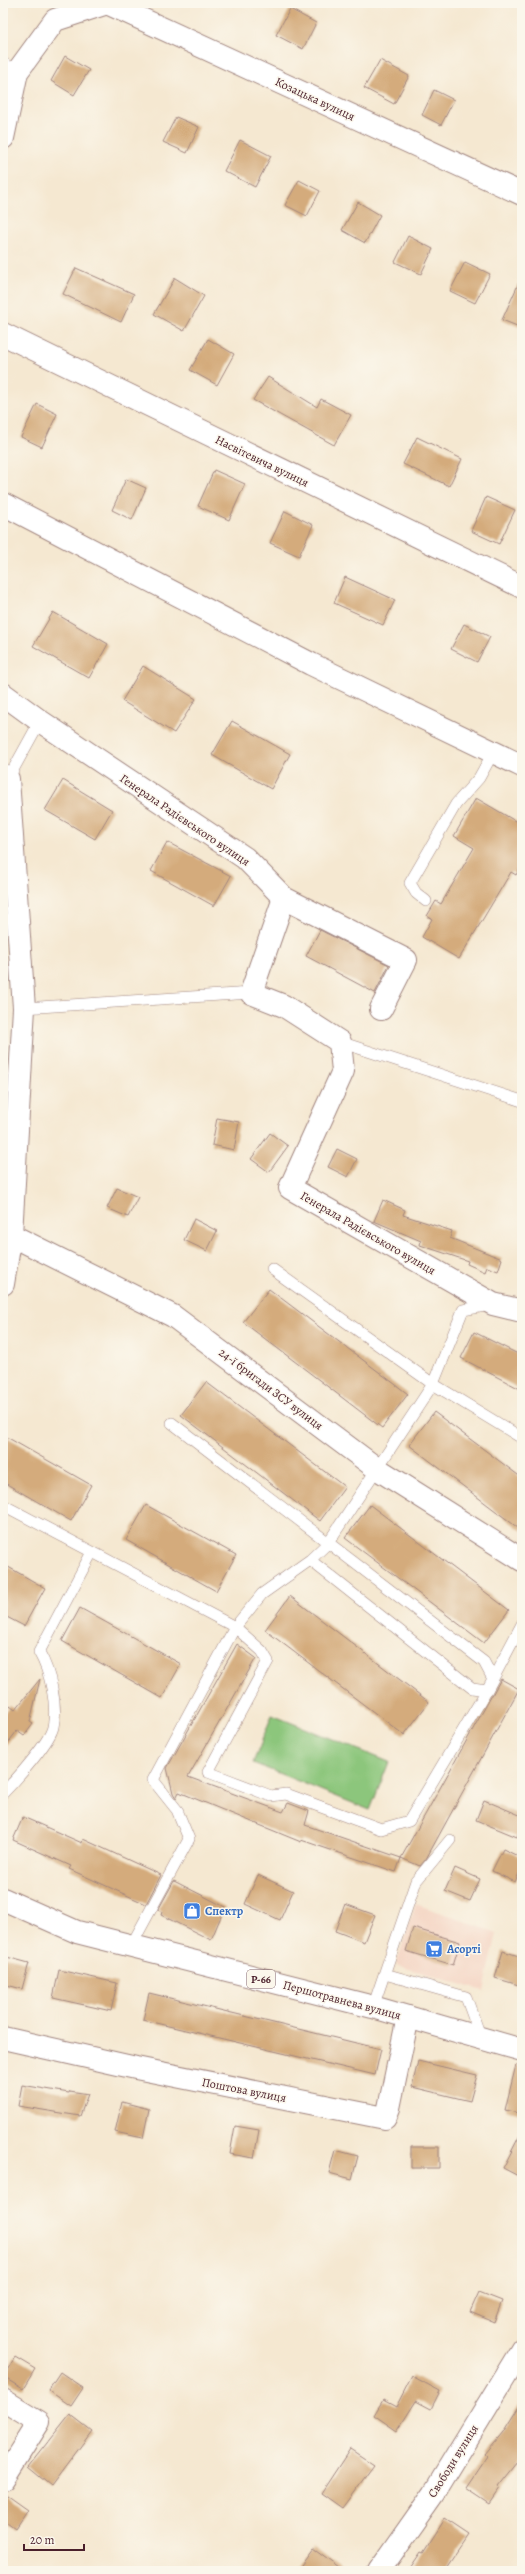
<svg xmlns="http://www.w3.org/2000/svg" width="525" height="2574" viewBox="0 0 525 2574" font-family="Alegreya,serif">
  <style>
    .built { fill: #f4d3c1 }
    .green { fill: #8cc67b; stroke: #6b7253 }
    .building { fill: #d4ab7b }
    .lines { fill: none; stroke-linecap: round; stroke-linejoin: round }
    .service-casing { stroke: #a0847e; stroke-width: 12 }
    .minor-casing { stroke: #a0847e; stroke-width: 24 }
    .tertiary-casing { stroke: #a0847e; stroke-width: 24 }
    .primary-casing { stroke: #a0847e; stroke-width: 24 }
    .service { stroke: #fff; stroke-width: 11 }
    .minor { stroke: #fff; stroke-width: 22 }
    .tertiary { stroke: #fff; stroke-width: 22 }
    .primary { stroke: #fff; stroke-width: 22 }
    .labels { text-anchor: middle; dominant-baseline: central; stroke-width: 3; stroke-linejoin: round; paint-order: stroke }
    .shield { fill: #fbf7ec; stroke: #7f6065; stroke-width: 1 }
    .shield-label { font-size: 11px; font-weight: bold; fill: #4a1f2b }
    .street-label { font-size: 12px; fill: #4a1f2b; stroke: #fbf7ec }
    .shop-label { font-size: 12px; font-weight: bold; fill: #366cbe; stroke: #fbf7ec; text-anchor: start }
  </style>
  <rect width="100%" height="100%" fill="#fbf7ec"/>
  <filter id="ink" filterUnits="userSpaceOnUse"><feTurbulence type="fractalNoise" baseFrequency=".025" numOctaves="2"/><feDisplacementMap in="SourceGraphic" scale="8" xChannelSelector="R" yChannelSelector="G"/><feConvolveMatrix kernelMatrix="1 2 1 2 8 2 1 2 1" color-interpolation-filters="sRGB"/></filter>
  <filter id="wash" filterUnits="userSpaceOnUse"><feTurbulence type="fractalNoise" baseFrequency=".012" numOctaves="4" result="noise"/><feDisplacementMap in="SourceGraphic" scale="16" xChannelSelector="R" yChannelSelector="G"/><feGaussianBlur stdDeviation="0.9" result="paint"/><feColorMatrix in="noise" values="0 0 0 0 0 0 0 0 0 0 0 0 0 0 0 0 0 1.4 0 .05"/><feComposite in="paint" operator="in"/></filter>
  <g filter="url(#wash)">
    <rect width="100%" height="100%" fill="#f5e8d1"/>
    <path class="built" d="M416,1904L497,1933L484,1991L396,1965Z"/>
    <path class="green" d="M272,1715L389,1762L370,1810L253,1763Z"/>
    <g id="blocks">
      <path class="building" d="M290,9L316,23L303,49L276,35Z
        M65,56L89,70L74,95L51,81Z
        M380,60L409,76L394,104L364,88Z
        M434,90L454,100L441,125L422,115Z
        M176,117L199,127L187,153L163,142Z
        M240,140L271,156L255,187L224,171Z
        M299,180L320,191L307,216L285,205Z
        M358,202L380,215L365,243L342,230Z
        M408,236L433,249L421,274L395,262Z
        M465,262L490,274L475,303L450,291Z
        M76,268L134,294L121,322L63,294Z
        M522,276V328L502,320Z
        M175,278L204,296L184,331L154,314Z
        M208,339L234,354L217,385L190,370Z
        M268,377L317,407L321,399L351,415L334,445L253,400Z
        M37,404L57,414L42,447L21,437Z
        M417,437L462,459L449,486L403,464Z
        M214,470L245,484L229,520L198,506Z
        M126,479L146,488L132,520L112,510Z
        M486,497L515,510L499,544L471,531Z
        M285,511L313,525L299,556L270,543Z
        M345,577L395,600L383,625L334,603Z
        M53,612L108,644L89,678L33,646Z
        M464,624L490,637L477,662L451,649Z
        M143,666L196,699L174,733L122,701Z
        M232,721L290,754L271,789L212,755Z
        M63,780L112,810L95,839L45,810Z
        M476,798L522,825V865L516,875L511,872L459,959L422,937L432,919L427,916L436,901L441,904L474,848L454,836Z
        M167,842L231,876L214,906L151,871Z
        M320,930L389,965L375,993L306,956Z
        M217,1118L239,1122L234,1150L212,1145Z
        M270,1133L288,1146L269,1172L251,1159Z
        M337,1149L357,1159L348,1177L328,1167Z
        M117,1188L138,1197L128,1217L107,1208Z
        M383,1200L405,1210L403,1215L452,1231L450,1238L502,1259L498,1271L487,1267L485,1272L467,1264L468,1261L420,1245L421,1241L374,1221Z
        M194,1219L217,1231L207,1251L184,1240Z
        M269,1289L408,1394L382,1428L243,1322Z
        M474,1332L522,1356V1390L461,1358Z
        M206,1382L345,1487L320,1521L181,1415Z
        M434,1412L522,1478V1531L409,1445Z
        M3,1435L91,1485L71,1521L3,1482Z
        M146,1505L236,1555L216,1591L126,1540Z
        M370,1505L509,1610L484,1643L345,1538Z
        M3,1564L45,1588L24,1626L3,1615Z
        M290,1596L429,1702L404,1735L265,1630Z
        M80,1608L181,1664L162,1698L62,1641Z
        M237,1644L256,1658L188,1777L283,1812L288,1803L309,1811L305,1825L401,1858L396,1872L301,1840V1842L179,1792L176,1798L173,1793L167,1768Z
        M40,1679L30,1722L33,1724L24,1736L17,1731L3,1749V1715L10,1706L15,1710Z
        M501,1679L519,1689L426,1859L420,1866L401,1858Z
        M484,1800L522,1816V1824L517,1837L476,1820Z
        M23,1817L82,1843L83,1839L161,1875L146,1904L69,1869L71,1866L13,1840Z
        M503,1849L522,1858V1867L515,1882L492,1871Z
        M455,1868L480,1879L470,1901L445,1891Z
        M258,1875L293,1891L280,1920L245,1904Z
        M174,1881L225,1907L211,1940L161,1915L162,1912L158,1910Z
        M345,1904L375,1915L364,1942L335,1931Z
        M413,1928L460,1942L453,1965L406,1951Z
        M503,1951L522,1957V1986L495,1978Z
        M3,1956L29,1963L22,1989L3,1984Z
        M59,1970L117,1983L111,2011L53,1998Z
        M149,1993L381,2049L375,2075L143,2020Z
        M418,2061L477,2075L470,2101L412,2087Z
        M516,2065L522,2066V2114L505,2110Z
        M22,2085L69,2093L70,2091L88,2094L80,2116L18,2106Z
        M122,2102L149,2109L143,2138L115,2132Z
        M235,2126L259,2130L254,2158L230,2154Z
        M522,2131V2178L503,2168Z
        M411,2147H439V2168H411Z
        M335,2150L358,2156L352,2179L329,2173Z
        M479,2292L502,2301L494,2322L470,2312Z
        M15,2357L35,2369L23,2389L3,2377Z
        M60,2372L83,2388L71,2406L48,2390Z
        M412,2376L440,2391L431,2409L416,2401L397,2431L374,2415L383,2400L396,2407Z
        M522,2402V2457L498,2487L500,2488L490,2503L466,2487L487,2456L485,2454L503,2432Z
        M70,2414L92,2431L51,2486L28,2467Z
        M350,2449L374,2465L342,2508L321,2493Z
        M3,2494L27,2511L15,2529L3,2520Z
        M444,2519L468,2535L445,2569L448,2571H407L420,2552L422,2553Z
        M313,2548L344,2571H296Z"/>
    </g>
  </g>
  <g filter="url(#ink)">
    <use href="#blocks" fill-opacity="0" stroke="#a0847e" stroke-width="1"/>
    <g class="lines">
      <defs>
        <path id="service" d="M3,63L17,72
          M8,779L40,721
          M426,901L416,893L410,883L456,804L479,778L494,751
          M24,1008L251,993
          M340,1042L522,1101
          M272,1269L433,1384L522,1438
          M172,1423L484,1662L493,1679
          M3,1505L235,1627L262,1651L268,1661L208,1772L271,1796L286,1794L381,1829L409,1821L487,1690L522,1624
          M310,1560L472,1688L487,1690
          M3,1793C15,1781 50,1742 53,1727C58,1705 50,1671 39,1652L92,1552
          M131,1946L189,1839L177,1810L153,1780L235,1627L262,1594L310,1560L328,1543L433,1384L463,1310L490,1305
          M385,1974L466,1997L481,2038
          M373,2007L416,1881L450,1840"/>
        <path id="minor" d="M107,3L522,194
          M3,138L17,72L55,20L107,3
          M3,334L522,587
          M3,694L40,721L245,858L284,898L251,993L284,1006L340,1042L343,1071L290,1188L493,1304L522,1311
          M3,775L8,779L24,1008L11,1235L3,1284
          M284,898L406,960L381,1009
          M11,1235L173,1316L376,1468L522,1560
          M3,2038L136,2068L385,2118L389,2108L408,2017
          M3,2400L39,2422L3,2479"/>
        <path id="tertiary" d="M3,504L311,664L522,766
          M379,2571L434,2493L522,2349"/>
        <path id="primary" d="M3,1899L77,1932L373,2007L522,2050"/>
      </defs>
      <use href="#service" class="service-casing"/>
      <use href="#minor" class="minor-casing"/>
      <use href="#tertiary" class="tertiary-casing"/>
      <use href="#primary" class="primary-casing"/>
      <use href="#service" class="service"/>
      <use href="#minor" class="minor"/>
      <use href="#tertiary" class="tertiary"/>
      <use href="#primary" class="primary"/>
    </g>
  </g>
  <defs>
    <symbol id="shop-square" viewBox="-11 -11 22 22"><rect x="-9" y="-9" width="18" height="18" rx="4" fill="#3f7fe0" stroke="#fbf7ec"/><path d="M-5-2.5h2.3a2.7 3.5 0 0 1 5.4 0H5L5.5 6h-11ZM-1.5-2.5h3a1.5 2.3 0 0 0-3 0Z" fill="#fff"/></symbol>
    <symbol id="supermarket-square" viewBox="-11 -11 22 22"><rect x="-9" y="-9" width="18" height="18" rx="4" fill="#3f7fe0" stroke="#fbf7ec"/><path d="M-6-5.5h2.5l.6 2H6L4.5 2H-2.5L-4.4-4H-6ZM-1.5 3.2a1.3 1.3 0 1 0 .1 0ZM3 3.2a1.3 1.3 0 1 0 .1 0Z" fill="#fff"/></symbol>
  </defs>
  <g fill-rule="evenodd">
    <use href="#shop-square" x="182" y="1901" width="20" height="20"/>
    <use href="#supermarket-square" x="424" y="1939" width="20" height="20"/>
  </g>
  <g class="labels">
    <rect class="shield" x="247" y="1970" width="28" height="18" rx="3"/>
    <g class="shield-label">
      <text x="261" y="1979">Р-66</text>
    </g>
    <g class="street-label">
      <text transform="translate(315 99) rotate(25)">Козацька вулиця</text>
      <text transform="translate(262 461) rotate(26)">Насвітевича вулиця</text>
      <text transform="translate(185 820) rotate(34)">Генерала Радієвського вулиця</text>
      <text transform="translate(368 1233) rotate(30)">Генерала Радієвського вулиця</text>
      <text transform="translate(271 1389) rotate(37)">24-ї бригади ЗСУ вулиця</text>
      <text transform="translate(342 2000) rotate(15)">Першотравнева вулиця</text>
      <text transform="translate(244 2090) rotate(11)">Поштова вулиця</text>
      <text transform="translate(453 2461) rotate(-58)">Свободи вулиця</text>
    </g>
    <g class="shop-label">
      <text x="205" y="1911">Спектр</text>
      <text x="447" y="1949">Асорті</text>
    </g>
  </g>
  <rect width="525" height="2574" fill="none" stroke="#fbf7ec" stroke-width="16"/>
  <path d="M24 2544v6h60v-6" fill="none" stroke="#4a1f2b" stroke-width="2"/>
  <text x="30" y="2544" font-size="12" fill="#4a1f2b" stroke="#fbf7ec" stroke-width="3" paint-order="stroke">20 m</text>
</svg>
